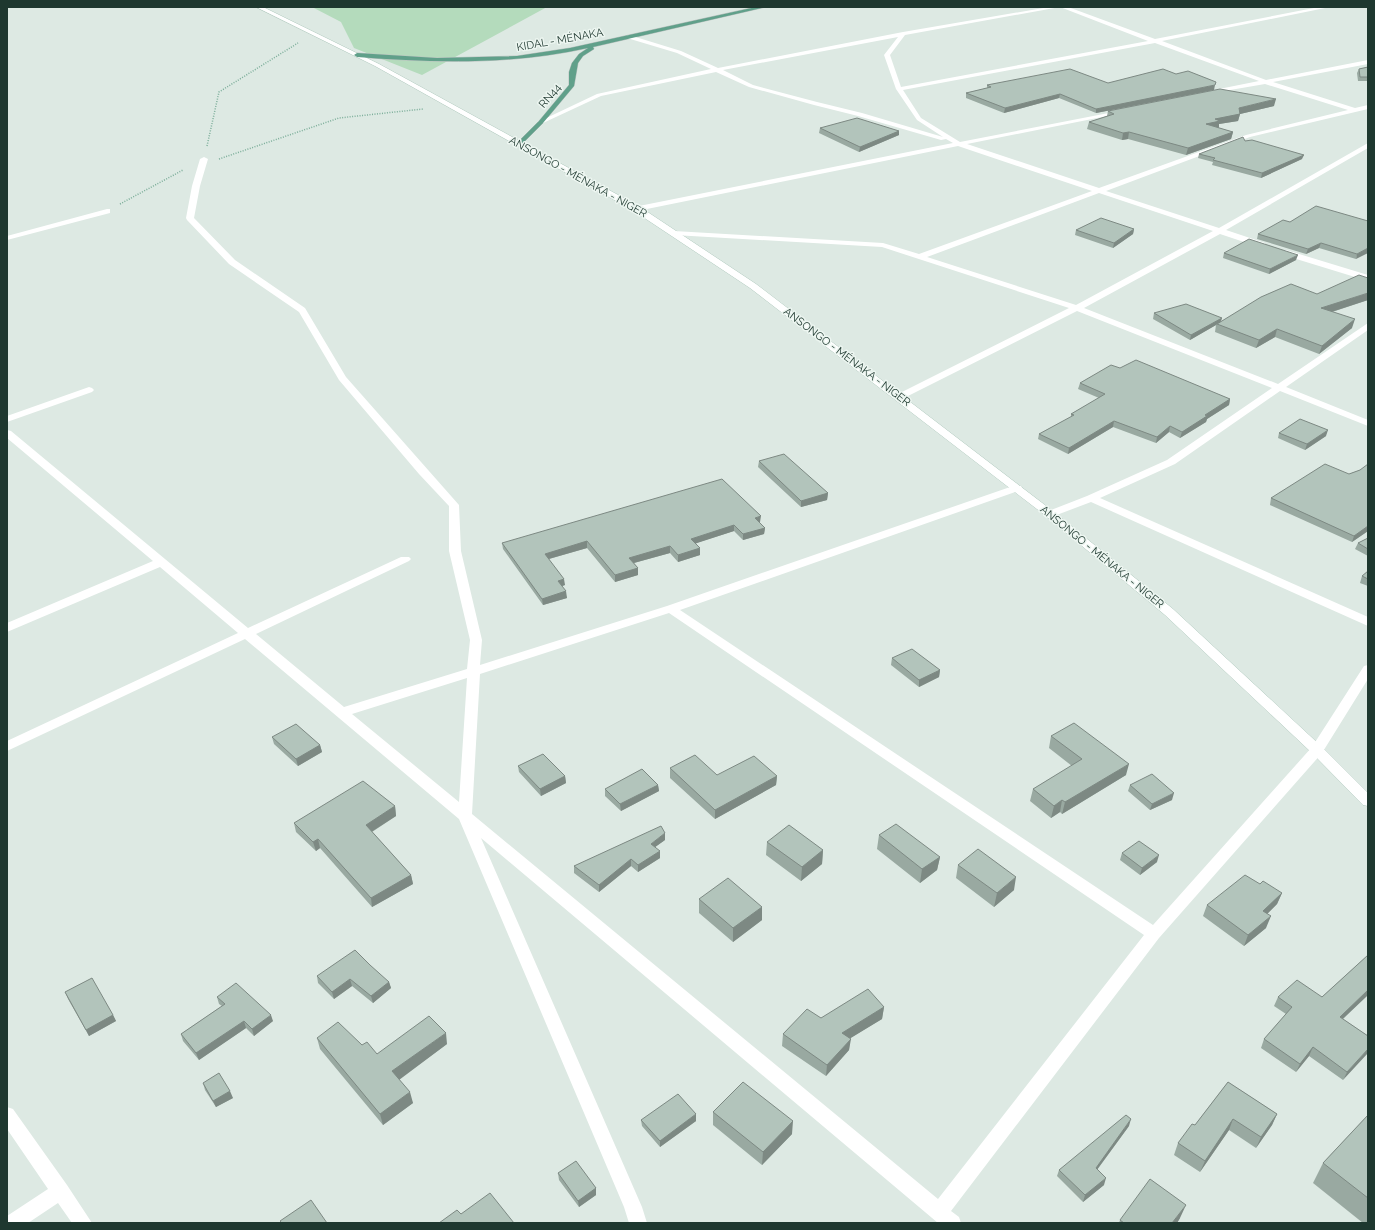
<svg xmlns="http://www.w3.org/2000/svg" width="1375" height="1230" viewBox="0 0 1375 1230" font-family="Raleway,sans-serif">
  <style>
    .green { fill: #b4dbbc }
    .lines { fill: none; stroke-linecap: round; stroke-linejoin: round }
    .secondary-casing { stroke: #b0c9be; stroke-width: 1 }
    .primary-casing { stroke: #bcc3c1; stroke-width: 1 }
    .path { stroke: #7cae9a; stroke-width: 1.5; stroke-dasharray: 1 1.5; stroke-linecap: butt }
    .minor { fill: #fff; fill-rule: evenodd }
    .secondary { fill: #fff; fill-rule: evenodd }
    .primary { fill: #60a08a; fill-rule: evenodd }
    .wall { fill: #99a9a1 }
    .shaded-wall { fill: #7d8983 }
    .building { fill: #b2c4bb; stroke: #7d8983 }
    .labels { text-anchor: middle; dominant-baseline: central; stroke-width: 3; stroke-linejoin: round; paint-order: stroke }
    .far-street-label { font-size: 11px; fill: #1e382f; stroke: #edf6f1 }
  </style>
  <rect width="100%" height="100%" fill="#dde9e3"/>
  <path class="green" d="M312,7H547L422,75L354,48L341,22Z"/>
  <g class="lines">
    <defs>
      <path id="secondary" d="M256,7H263L379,64L640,207L756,284L1054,512L1173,609L1322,747L1368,793V806L1363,805L1312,753L1165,615L1046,516L750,288L634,211L375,66Z"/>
      <path id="primary" d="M756,7H766L593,47L594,49L583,56L578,63L574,86L543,123L521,145L519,146L516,144L539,121L569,85V72L572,63L579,54L588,48C511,65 435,63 357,57L354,55L357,53L437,58L517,56L570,48Z"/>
    </defs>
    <use href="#secondary" class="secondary-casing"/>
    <use href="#primary" class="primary-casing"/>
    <path class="path" d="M207,146L219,92L298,43
      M219,159L339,118L423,109
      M120,204L183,170"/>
    <path class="minor" d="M1049,7H1068L1155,39L1319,7H1330L1162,41L1266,80L1368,60V64L1273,82L1355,108L1368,105V109L1250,137L1106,191L1219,228L1368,143V148L1226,230L1265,243V247H1259L1220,234L1084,308L1278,384L1368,323V330L1286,387L1368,420V426L1280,391L1175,464L1100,498L1368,617V626L1091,502L1054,516H1046L1045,514L1046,512L1087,496L1167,460L1272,388L1077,311L902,399H896L894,397L896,395L1069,308L882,247L674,235L670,233L674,231L883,243L919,254L1092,191L958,146L637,211L633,209L634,207L953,143L946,139L941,140L858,116L814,105L749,87L716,72L601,96L543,123L538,122L597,94L711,69L677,53L627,38V36L629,35L681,51L718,68L903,32ZM1060,7L1148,41L901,87L890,55L905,35ZM898,37L884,55L896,89L917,120L943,137L862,113L817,102L753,85L723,70ZM1155,43L1259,81L1209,91L1206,93L1207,94L1265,84L1348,110L1246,135L1099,188L967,144L1122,113L1125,111L1124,110L960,142L921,118L903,90ZM1099,193L1213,231L1076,305L927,257Z
      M204,157L208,159L200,186L194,218L235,260L305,308L346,377L459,505L461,551L482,640L480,665L667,606L1013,486H1021L1022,488L1021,490L680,610L1153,925L1312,747L1364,666L1368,665V679L1322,753L1159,938L951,1211L959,1217L961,1223H938L481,838L642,1207L647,1223H629L624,1207L459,819L245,639L7,751V741L238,633L160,567L7,632V623L153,561L7,438V430L11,431L248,628L401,557H409L411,559L409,561L256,634L344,707L467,669L470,640L449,551V506L419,474L339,380L299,312L229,264L187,220L186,218L192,186L200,159ZM669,613L1144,935L938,1199L472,814L480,674ZM467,678L459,802L352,714Z
      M107,209H110V213L7,240V236Z
      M1280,250H1286L1368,275V281L1280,254Z
      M89,387L92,388L94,390L92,392L7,422V416Z
      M7,1107L13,1109L67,1185L92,1223H72L58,1203L28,1223H7V1216L48,1189L7,1129Z"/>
    <use href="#secondary" class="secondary"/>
    <use href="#primary" class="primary"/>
  </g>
  <path class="wall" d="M1368,67V81H1358L1357,73L1359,69Z
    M1108,83L1214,90L1096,113L1059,98L1004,113L966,98V93L987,88V85Z
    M1274,106L1240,114L1238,121L1219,124V128L1233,132L1231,139L1186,155L1128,139L1122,140L1087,129L1089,122L1107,116L1108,111Z
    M820,128L899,131V135L859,152L819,133Z
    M1245,141L1302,159L1261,178L1212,165L1213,162L1198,158L1199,154Z
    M1368,221L1356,259L1319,248L1306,254L1257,239L1258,234L1290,222Z
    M1134,229L1133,234L1113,248L1075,235L1076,230Z
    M1224,253L1296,260L1269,274L1223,258Z
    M1317,294L1368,300L1332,312L1352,328L1319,354L1275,337L1256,348L1215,332L1216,325L1190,340L1153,319L1154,313L1222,318L1221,321Z
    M1120,368L1230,399L1229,405L1207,419L1206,422L1180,438L1169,432L1156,443L1113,427L1068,454L1038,439L1039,434L1071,417V414L1099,398L1078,389L1080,383Z
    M1279,433L1326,436L1305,450L1278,438Z
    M759,461L828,493L827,500L801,507L758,467Z
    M1360,470L1368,531L1352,542L1270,505L1271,498L1349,474Z
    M760,522V523L765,528L764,534L743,540L734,531L696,543L700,555L678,562L670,553L634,563L638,568V575L615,582L587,548L549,559L565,585L562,586L567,598L543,605L503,549L502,543Z
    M1368,538V556L1355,549L1358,543Z
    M1368,571V586L1360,583L1362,576Z
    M892,658L940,670L939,677L919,687L891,665Z
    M1051,736L1126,775L1062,814L1060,812L1051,818L1030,801L1033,789L1072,766L1049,748Z
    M272,737L320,745L322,752L298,766L274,744Z
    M518,766L565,776L566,783L541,796L519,772Z
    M670,768L717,775L777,776L776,785L715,819L670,778Z
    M658,785L659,791L621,811L605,796V789Z
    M1130,785L1172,800L1150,810L1128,791Z
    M395,806L396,816L372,832L411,875L413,884L372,907L320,848L316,851L296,832L294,823Z
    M879,835L940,857L937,870L920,883L877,849Z
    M665,840L655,847L660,858L638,872L631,866L599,892L574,873V866Z
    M767,842L823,850L822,864L801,881L766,855Z
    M1122,853L1157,862L1140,875L1120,860Z
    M958,865L1014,890L994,907L956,878Z
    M1282,893L1277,904L1267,914L1266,928L1244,946L1203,916L1207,905Z
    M699,899L762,907V920L733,942L699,913Z
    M1368,955V995L1343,1019L1368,1036L1343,1080L1309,1056L1296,1072L1261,1048L1264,1039L1286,1014L1274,1006L1278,997H1322Z
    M317,976L389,982L391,988L373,1003L352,986L334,999L318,983Z
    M65,992L113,1015L116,1021L89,1036L68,999Z
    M217,997L273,1021L254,1036L246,1028L199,1060L183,1041L181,1034L222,1006L219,1004Z
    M884,1007L882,1019L850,1038L849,1050L826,1076L782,1046L783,1034L821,1018Z
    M317,1038L362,1045L377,1054L447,1044L399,1079L413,1103L383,1125L320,1049Z
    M1228,1082L1277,1114L1272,1125L1256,1148L1229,1130L1200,1172L1174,1155L1178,1143L1195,1125Z
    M203,1083L233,1098L216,1107L205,1090Z
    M713,1112L792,1134L762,1165L713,1125Z
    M1368,1115V1223H1363L1313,1183L1323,1163Z
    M641,1120L696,1121L660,1147L642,1126Z
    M1129,1126L1097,1170L1104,1185L1083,1202L1057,1176L1059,1170Z
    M558,1173L596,1188V1195L579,1207L559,1180Z
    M1180,1218L1177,1223H1119L1120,1220Z"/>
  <path class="shaded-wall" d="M1215,85L1214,90L1096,113V109Z
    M1060,94L1059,98L1004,113L1005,108Z
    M1276,99L1274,106L1240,114L1238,121L1219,124V128L1206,124L1215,119L1239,108Z
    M899,131V135L859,152L860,147Z
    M1129,132L1128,139L1122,140L1123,133Z
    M1233,132L1231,139L1186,155L1188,148Z
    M1304,155L1302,159L1261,178L1262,173Z
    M1134,229L1133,234L1113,248L1114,243Z
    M1321,243L1319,248L1306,254L1308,249Z
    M1368,248V253L1356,259L1357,254Z
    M1298,255L1296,260L1269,274L1270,269Z
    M1368,293V300L1319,316L1321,308Z
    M1222,318L1220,323L1217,324L1216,325L1190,340L1191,335Z
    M1355,319L1352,328L1319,354L1322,346Z
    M1277,329L1275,337L1256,348L1259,340Z
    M1230,399L1229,405L1207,419L1206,422L1180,438L1182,432L1205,415Z
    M1114,421L1113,427L1068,454L1069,448Z
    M1170,426L1169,432L1156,443L1157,437Z
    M1328,430L1326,436L1305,450L1307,444Z
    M828,493L827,500L801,507V501Z
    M761,516L760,522L755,524V518Z
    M734,525V531L691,545V539Z
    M1368,526V531L1352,542L1354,536Z
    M765,528L764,534L743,540V534Z
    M587,541V548L545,560V554Z
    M670,546V553L630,564L629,558Z
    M700,548V555L678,562V555Z
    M638,568V575L615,582V575Z
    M564,579L565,585L559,587L558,581Z
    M566,591L567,598L543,605L542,599Z
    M940,670L939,677L919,687V680Z
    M320,745L322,752L298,766L296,759Z
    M1129,764L1126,775L1062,814L1065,802Z
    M565,776L566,783L541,796L540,789Z
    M777,776L776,785L715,819V810Z
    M658,785L659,791L621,811L620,804Z
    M1174,793L1172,800L1150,810L1152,804Z
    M1062,800L1060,812L1051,818L1054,806Z
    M395,806L396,816L368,834L366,825Z
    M665,833V840L651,850V844Z
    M318,839L320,848L316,851L313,842Z
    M823,850L822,864L801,881L802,867Z
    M660,851V858L638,872V865Z
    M1159,855L1157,862L1140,875L1142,868Z
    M940,857L937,870L920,883L922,869Z
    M631,859V866L599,892V885Z
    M411,875L413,884L372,907L371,898Z
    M1016,877L1014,890L994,907L997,893Z
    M1282,893L1277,904L1259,922L1263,911Z
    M762,907V920L733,942V928Z
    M1271,916L1266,928L1244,946L1248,935Z
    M350,979L352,986L334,999L332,992Z
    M389,982L391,988L373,1003L371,996Z
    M1368,990V995L1336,1025L1340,1017Z
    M884,1007L882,1019L841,1044L842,1033Z
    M113,1015L116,1021L89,1036L86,1030Z
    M271,1015L273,1021L254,1036L252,1029Z
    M244,1021L246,1028L199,1060L196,1053Z
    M446,1033L447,1044L395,1083L392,1071Z
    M851,1039L849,1050L826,1076L827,1065Z
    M1313,1047L1309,1056L1296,1072L1300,1064Z
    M1368,1049V1053L1343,1080L1347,1072Z
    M230,1091L233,1098L216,1107L213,1101Z
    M410,1092L413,1103L383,1125L380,1114Z
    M696,1114V1121L660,1147V1141Z
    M1277,1114L1272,1125L1256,1148L1261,1137Z
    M1131,1119L1129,1126L1093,1175L1096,1168Z
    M1233,1119L1229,1130L1200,1172L1205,1161Z
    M793,1121L792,1134L762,1165L763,1152Z
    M1106,1178L1104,1185L1083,1202L1085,1195Z
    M596,1188V1195L579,1207L578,1201Z
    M1186,1205L1180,1218L1177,1223H1172Z"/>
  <path class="building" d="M1368,67V77H1360L1359,69Z
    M1070,69L1108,83L1163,69L1176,74L1188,71L1216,82L1215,85L1096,109L1060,94L1005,108L966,93L991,87L987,85Z
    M1220,89L1276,99L1239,108L1240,114L1215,119L1220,121L1206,124L1233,132L1188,148L1129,132L1123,133L1089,122L1114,114L1108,111Z
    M857,118L899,131L860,147L820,128Z
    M1243,137L1245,141L1252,140L1304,155L1262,173L1213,160L1215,158L1199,154Z
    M1316,206L1368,221V248L1357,254L1321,243L1308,249L1258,234L1283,220L1290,222Z
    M1101,218L1134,229L1114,243L1076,230Z
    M1249,239L1298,255L1270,269L1224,253Z
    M1359,275L1368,278V293L1321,308L1355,319L1322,346L1277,329L1259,340L1217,324L1261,297L1291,284L1317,294Z
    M1186,304L1222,318L1191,335L1154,313Z
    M1136,360L1230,399L1205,415L1207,416L1182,432L1170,426L1157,437L1114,421L1069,448L1039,434L1074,415L1071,414L1105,394L1080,383L1111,365L1120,368Z
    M1300,419L1328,430L1307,444L1279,433Z
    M784,454L828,493L801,501L759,461Z
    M1325,464L1349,474L1360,470L1368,464V526L1354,536L1271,498Z
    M722,479L761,516L755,518L765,528L743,534L734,525L691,539L700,548L678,555L670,546L629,558L638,568L615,575L587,541L545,554L564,579L558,581L566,591L542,599L502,543Z
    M1368,538V549L1358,543Z
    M1368,571V579L1362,576Z
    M912,649L940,670L919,680L892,658Z
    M1074,723L1129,764L1065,802L1062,800L1054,806L1033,789L1082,759L1051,736Z
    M296,724L320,745L296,759L272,737Z
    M543,754L565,776L540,789L518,766Z
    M695,755L717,775L754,756L777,776L715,810L670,768Z
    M642,769L658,785L620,804L605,789Z
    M1152,774L1174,793L1152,804L1130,785Z
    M363,781L395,806L366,825L411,875L371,898L318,839L313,842L294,823Z
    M896,824L940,857L922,869L879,835Z
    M789,825L823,850L802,867L767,842Z
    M661,826L665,833L651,844L660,851L638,865L631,859L599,885L574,866Z
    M1139,841L1159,855L1142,868L1122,853Z
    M978,849L1016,877L997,893L958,865Z
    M1245,875L1260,884L1263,881L1282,893L1263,911L1271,916L1248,935L1207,905Z
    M728,878L762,907L733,928L699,899Z
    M355,950L370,965L389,982L371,996L350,979L332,992L317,976Z
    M1368,955V990L1340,1017L1368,1036V1049L1347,1072L1313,1047L1300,1064L1264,1039L1292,1007L1278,997L1297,980L1322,997Z
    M92,978L113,1015L86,1030L65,992Z
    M236,983L271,1015L252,1029L244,1021L196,1053L181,1034L225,1004L217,997Z
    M868,989L884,1007L842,1033L851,1039L827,1065L783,1034L807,1009L821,1018Z
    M429,1016L446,1033L392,1071L410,1092L380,1114L317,1038L338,1022L362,1045L367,1042L377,1054Z
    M219,1073L230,1091L213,1101L203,1083Z
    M743,1082L793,1121L763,1152L713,1112Z
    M1228,1082L1277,1114L1261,1137L1233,1119L1205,1161L1178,1143L1192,1124L1195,1125Z
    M678,1094L696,1114L660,1141L641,1120Z
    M1126,1115L1131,1119L1096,1168L1106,1178L1085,1195L1059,1170Z
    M1368,1115V1198L1323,1163Z
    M576,1161L596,1188L578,1201L558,1173Z
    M1150,1179L1186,1205L1172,1223H1124L1120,1220Z
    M490,1193L514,1223H439L457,1210L461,1214Z
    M311,1200L327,1223H282L280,1221Z"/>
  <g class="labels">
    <g class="far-street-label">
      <text transform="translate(560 40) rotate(-10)">KIDAL - MÉNAKA</text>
      <text transform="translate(550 96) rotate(-50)">RN44</text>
      <text transform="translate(578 177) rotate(29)">ANSONGO - MÉNAKA - NIGER</text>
      <text transform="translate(847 357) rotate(37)">ANSONGO - MÉNAKA - NIGER</text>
      <text transform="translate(1102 557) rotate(39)">ANSONGO - MÉNAKA - NIGER</text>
    </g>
  </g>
  <rect width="1375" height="1230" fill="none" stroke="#1e382f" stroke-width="16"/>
</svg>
